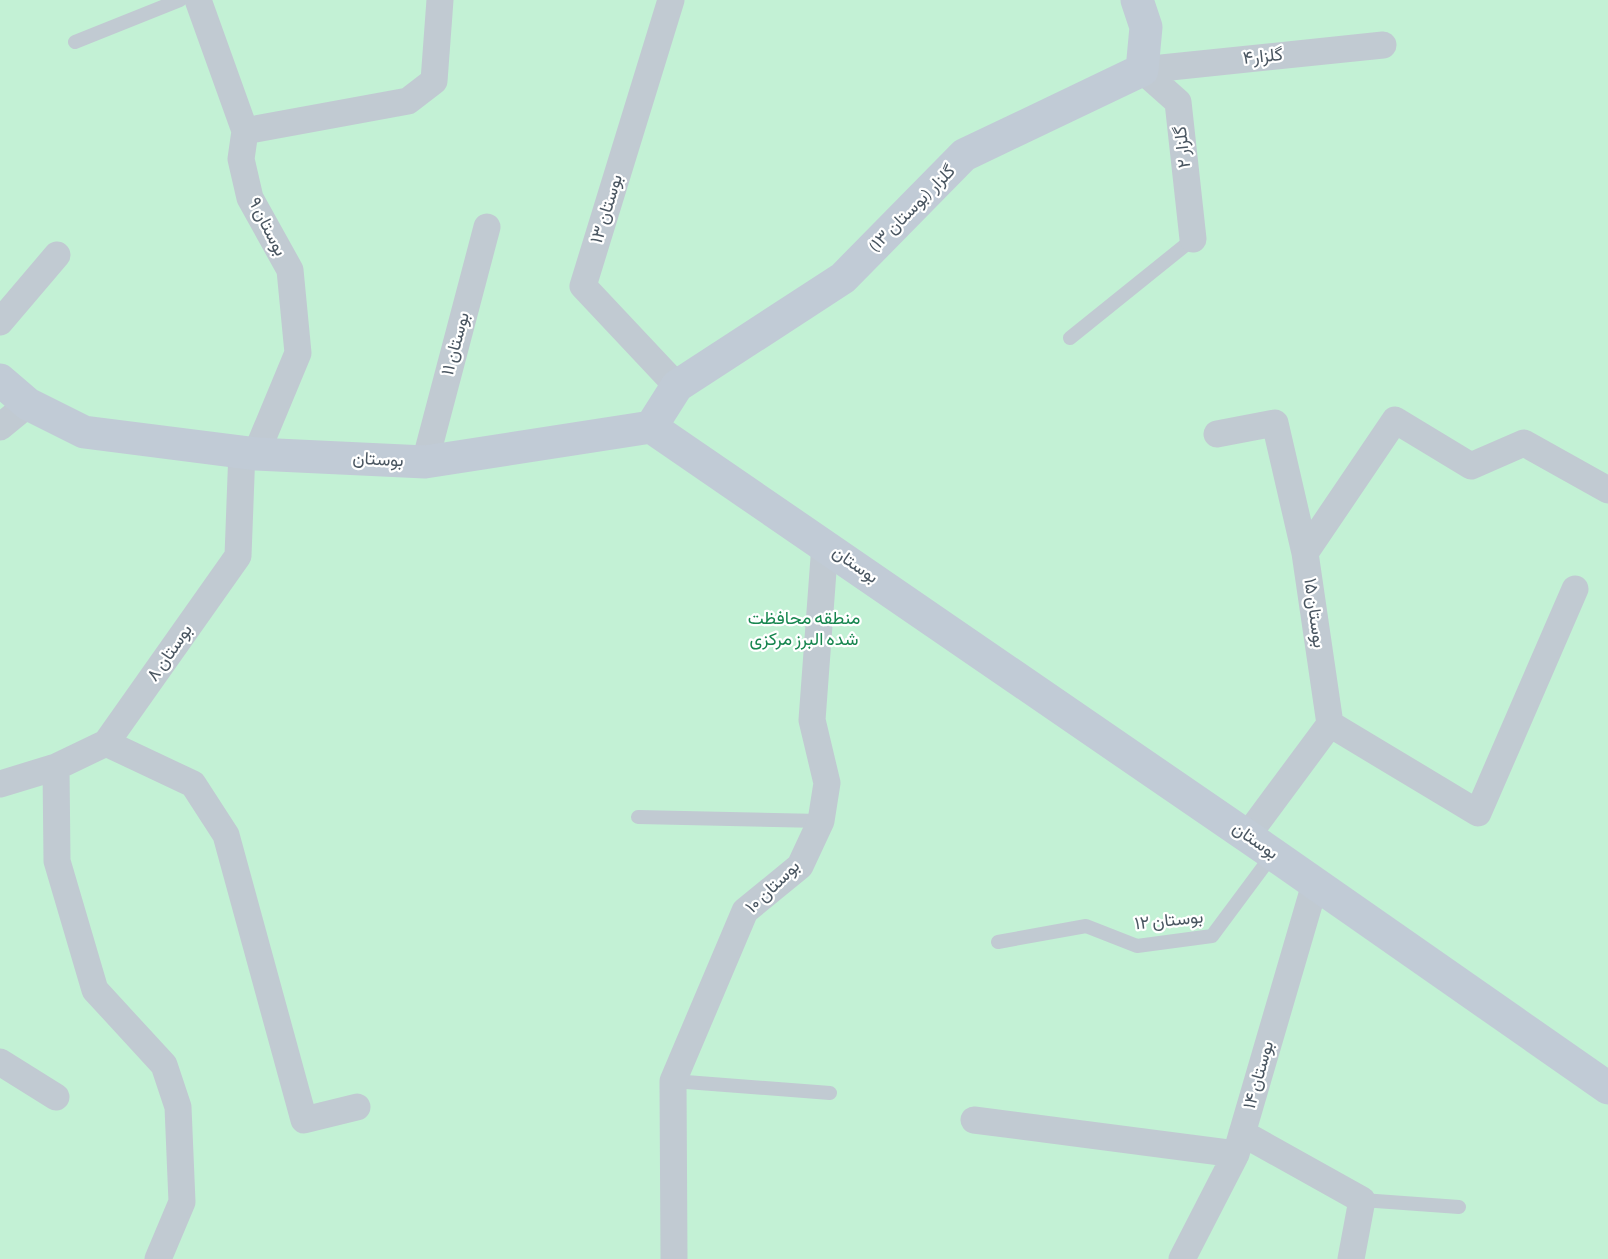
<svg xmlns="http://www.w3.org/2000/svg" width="1608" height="1259" viewBox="0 0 1608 1259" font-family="'Alegreya Sans',Vazirmatn,sans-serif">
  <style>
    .green { fill: #c3f1d5 }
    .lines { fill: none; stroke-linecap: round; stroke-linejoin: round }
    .lane { stroke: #c1cad2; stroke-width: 14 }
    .street { stroke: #c1cad2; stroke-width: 27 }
    .secondary { stroke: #c1cbd6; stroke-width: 33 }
    .labels { text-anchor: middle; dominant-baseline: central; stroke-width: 4.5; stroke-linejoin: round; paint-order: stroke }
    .street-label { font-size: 18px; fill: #4a5661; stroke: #fff }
    .park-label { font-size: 18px; fill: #17864f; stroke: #fff }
  </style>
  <rect width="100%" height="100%" fill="#f5f3f3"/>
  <path class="green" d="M0,0H1608V1259H0Z"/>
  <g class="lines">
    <path class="lane" d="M75,42L180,0
      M1070,338L1193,239
      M638,817L821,821
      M998,942L1086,926L1137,946L1212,936L1273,854
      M673,1081L830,1093
      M1362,1200L1459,1207"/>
    <path class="street" d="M198,0L245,131L241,159L250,198L290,270L298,353L256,454
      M671,0L583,286L677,386
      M1142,70L1383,45
      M1142,70L1178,102L1193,239
      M245,131L408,101L434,81L440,0
      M0,322L57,255
      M0,427L28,404
      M1217,434L1275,423L1305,553L1330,724L1247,836
      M425,462L487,227
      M1305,553L1395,420L1471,466L1524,443L1608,490
      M1330,724L1478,813L1575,589
      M106,743L193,784L226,835L304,1120L357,1107
      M56,767L57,861L95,990L164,1065L178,1107L182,1202L158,1259
      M0,784L56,767L106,743L238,556L242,450
      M0,1062L56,1097
      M974,1120L1236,1154
      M1242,1133L1362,1200L1351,1259
      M674,1259L673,1081L745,911L800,866L821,821L827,783L812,720L825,544
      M1182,1259L1236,1154L1315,884"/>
    <path class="secondary" d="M0,380L28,404L84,432L256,454L425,462L651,427L1273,854L1608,1088
      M651,427L677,386L843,278L964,155L1142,70L1146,27L1137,0"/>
  </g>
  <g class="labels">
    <g class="street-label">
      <text transform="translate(1263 57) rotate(-6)">گلزار۴</text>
      <text transform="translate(1183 147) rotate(-96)">گلزار ۲</text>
      <text transform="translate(607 209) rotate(-73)">بوستان ۱۳</text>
      <text transform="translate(912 209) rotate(-45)">گلزار (بوستان ۱۳)</text>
      <text transform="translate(267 227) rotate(63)">بوستان ۹</text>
      <text transform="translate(456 344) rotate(-75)">بوستان ۱۱</text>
      <text transform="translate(378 460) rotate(3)">بوستان</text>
      <text transform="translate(855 565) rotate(35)">بوستان</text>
      <text transform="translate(1314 613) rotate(82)">بوستان ۱۵</text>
      <text transform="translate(170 653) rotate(-55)">بوستان ۸</text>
      <text transform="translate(1255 841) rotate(35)">بوستان</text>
      <text transform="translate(773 887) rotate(-44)">بوستان ۱۰</text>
      <text transform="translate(1169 921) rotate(-6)">بوستان ۱۲</text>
      <text transform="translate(1259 1075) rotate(-74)">بوستان ۱۴</text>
    </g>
    <g class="park-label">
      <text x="804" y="619">منطقه محافظت<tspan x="804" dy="21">شده البرز مرکزی</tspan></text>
    </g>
  </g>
</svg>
